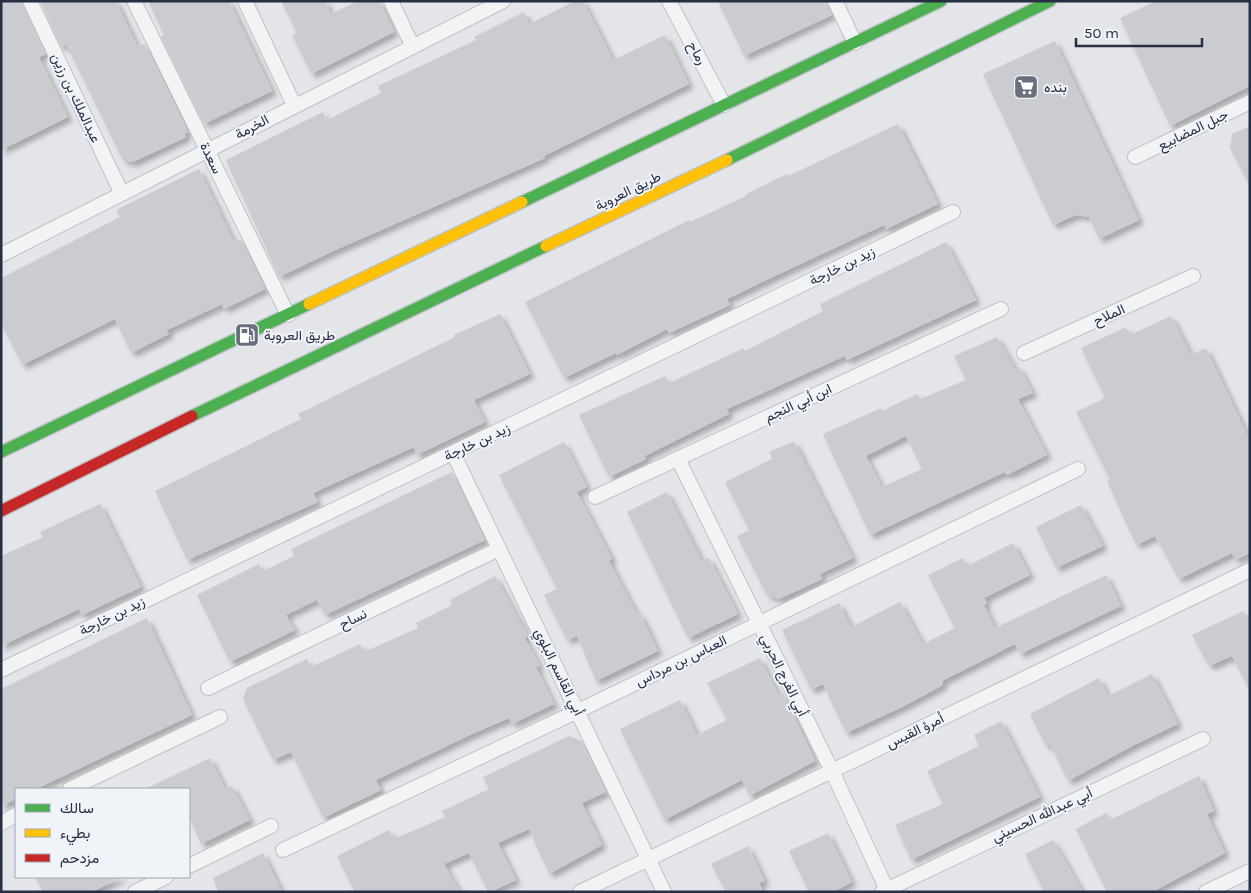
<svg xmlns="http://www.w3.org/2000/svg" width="1251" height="893" viewBox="0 0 1251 893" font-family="Karla,Vazirmatn,sans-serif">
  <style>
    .building { fill: #caccd0; fill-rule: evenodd; filter: url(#shadow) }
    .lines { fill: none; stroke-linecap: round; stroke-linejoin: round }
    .street-casing { stroke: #c0c2c6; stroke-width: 16 }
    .fast-casing { stroke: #bec2c6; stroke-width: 14 }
    .slow-casing { stroke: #bec2c6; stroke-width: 14 }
    .jam-casing { stroke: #bec2c6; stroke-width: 14 }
    .street { stroke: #f2f3f5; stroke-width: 14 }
    .fast { stroke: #4caf50; stroke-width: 11 }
    .slow { stroke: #ffc107; stroke-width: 11 }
    .jam { stroke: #c62828; stroke-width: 11 }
    .labels { text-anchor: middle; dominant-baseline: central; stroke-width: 4; stroke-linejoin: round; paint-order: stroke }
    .street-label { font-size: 14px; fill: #272f44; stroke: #f0f3f8 }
    .poi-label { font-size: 14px; fill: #272f44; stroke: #f0f3f8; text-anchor: start }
  </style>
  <defs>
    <filter id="shadow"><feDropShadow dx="4.5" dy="4.5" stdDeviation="2.5" flood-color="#0004"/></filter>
  </defs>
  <rect width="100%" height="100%" fill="#e3e5e8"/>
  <path class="building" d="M1,1H21L46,54L39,57L68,117L1,150Z
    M40,1H116L137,46L145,44L188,132L184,134L186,137L133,162L123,160L66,44L61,47Z
    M148,1H229L272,91L204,124L161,37L164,35Z
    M281,1H325L331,14L358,1H379L394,32L311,74L292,35L297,33Z
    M575,1H583L613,60L665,35L689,84L544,156L545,158L331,252L279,277L226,160L323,112L327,120L381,93L378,86L476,40L474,37L524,12L529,24Z
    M718,1H826L832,15L744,56Z
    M1156,1H1250V86L1170,126L1120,18Z
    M1055,41L1139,220L1099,239L1089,217L1076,215L1053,225L983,74Z
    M898,124L938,204L886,229L884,225L777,275L727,299L730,305L669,333L667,329L617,355L616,353L564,378L525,302L689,220L690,222L746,196V194L787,174L788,176Z
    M1250,126V186L1230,148L1232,134Z
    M199,169L234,242L241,239L265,289L224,309L222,304L167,330L169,334L131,353L115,319L22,365L1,323V278L120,217L116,210Z
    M946,242L976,300L847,360L845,356L727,409L729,414L645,456L646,459L609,477L579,415L665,376L669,383L744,348L745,351L823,311L820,304Z
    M500,314L530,374L474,400L485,422L417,455L414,447L313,493L318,502L187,560L155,491L301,419L298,414L455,337L454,335Z
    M1171,316L1191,355L1206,348L1250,441V553L1235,560L1232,553L1179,579L1155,536L1136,545L1107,481L1110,480L1076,412L1105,398L1081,348L1126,327L1130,335Z
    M997,337L1015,369L1019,367L1033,393L1018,399L1047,455L1007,475L1005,472L870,535L823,434L881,408L882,411L917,394L920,399L966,380L954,356ZM906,436L922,469L882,487L866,456Z
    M794,441L853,558L820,574L822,579L779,599L767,595L737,536L749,530L725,482L772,459L769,452Z
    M564,442L587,487L577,492L612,559L609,561L637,614L640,613L658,651L596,681L577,636L567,640L544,595L557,589L499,475Z
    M452,472L485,540L325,615L317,600L286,615L295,630L230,662L197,595L259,564L263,571L294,556L291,549Z
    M667,492L702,561L709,558L738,614L688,638L627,512Z
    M100,504L141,587L82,615L79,609L1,646V556L43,537L40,532Z
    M1081,505L1103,546L1056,568L1036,527Z
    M1013,543L1030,575L984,598L987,603L984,605L995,628L1106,575L1121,606L1020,654L1015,644L942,681L943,685L902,707L846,733L823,684L811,690L782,630L839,603L851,627L900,602L923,644L955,628L928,575L963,558L967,566Z
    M495,576L528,636L525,638L540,666L536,667L554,704L512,724L509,718L472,734L376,780L381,790L323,818L291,752L273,760L243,699L247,688L307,659L311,667L360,644L364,652L418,628L416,623L452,605L450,600Z
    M1243,611L1250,622V691L1232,656L1209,666L1192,635Z
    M147,618L192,715L36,789H16V799L1,806V689Z
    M760,658L779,695L783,693L815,761L749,796L742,780L664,820L620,729L680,700L697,735L727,720L707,683Z
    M1152,674L1178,724L1134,745L1068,781L1050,744L1046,746L1030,714L1099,678L1108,696Z
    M1001,721L1040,797L911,860L895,825L943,804L927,771L979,746L974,735Z
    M569,736L582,741L606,792L582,803L602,845L549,874L529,829L498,843L516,880L490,892H488L469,853L444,864L460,892H355L337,856L389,830L394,839L445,817L442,811L489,789L483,777Z
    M210,758L225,789L232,786L250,820L201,844L189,816V789H145Z
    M1199,776L1214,811L1207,814L1225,853L1152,892H1107L1076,829L1106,813L1110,820Z
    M828,833L852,882L833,892H809L789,851Z
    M1053,840L1083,892H1044L1025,854Z
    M748,846L765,881L759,883L763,892H726L711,864Z
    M263,853L282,892H219L213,878Z
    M35,877H123L91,892H43Z"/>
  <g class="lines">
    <defs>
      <path id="street" d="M30,1L122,194
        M134,1L288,315
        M245,1L294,105
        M391,1L413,47
        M669,1L724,105
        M835,1L855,43
        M1135,157L1250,102
        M1,255L503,1
        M1024,353L1193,276
        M453,453L664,892
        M678,459L832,771L888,892
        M595,497L1001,309
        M1,670L953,212
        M208,688L499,549
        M70,789L220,717
        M1,823L16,815
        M283,850L578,711L1078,469
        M189,866L271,826
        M135,892L166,877
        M580,892L1250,570
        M882,892L1203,739
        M1206,892L1250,871"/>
      <path id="fast" d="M727,160L1050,1
        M522,202L941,1
        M192,416L546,246
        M1,452L309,304"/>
      <path id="slow" d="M546,246L727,160
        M309,304L522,202"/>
      <path id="jam" d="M1,511L192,416"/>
    </defs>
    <use href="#street" class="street-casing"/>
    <use href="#fast" class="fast-casing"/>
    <use href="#slow" class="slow-casing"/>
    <use href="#jam" class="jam-casing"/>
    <use href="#street" class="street"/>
    <use href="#fast" class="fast"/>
    <use href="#slow" class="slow"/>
    <use href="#jam" class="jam"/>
  </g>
  <defs>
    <symbol id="supermarket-square" viewBox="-11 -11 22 22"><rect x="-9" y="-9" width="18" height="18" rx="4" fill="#696f7d" stroke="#f0f3f8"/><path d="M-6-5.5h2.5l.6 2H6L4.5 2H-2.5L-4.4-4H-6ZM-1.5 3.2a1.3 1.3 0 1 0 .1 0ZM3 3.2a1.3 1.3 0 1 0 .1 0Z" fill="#fff"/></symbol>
    <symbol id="fuel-square" viewBox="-11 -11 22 22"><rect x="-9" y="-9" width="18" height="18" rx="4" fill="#696f7d" stroke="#f0f3f8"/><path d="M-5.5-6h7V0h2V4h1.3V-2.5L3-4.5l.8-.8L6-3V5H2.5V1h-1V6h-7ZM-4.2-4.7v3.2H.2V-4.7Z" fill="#fff"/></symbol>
  </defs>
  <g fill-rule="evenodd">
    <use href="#supermarket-square" x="1012" y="73" width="28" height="28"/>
    <use href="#fuel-square" x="233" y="321" width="28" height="28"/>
  </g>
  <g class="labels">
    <g class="street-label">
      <text transform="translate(697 53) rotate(62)">رماح</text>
      <text transform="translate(76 98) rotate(65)">عبدالملك بن رزين</text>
      <text transform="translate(252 127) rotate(-28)">الخرمة</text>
      <text transform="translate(1193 130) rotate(-26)">جبل المضابيع</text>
      <text transform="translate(211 158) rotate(64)">سعدة</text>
      <text transform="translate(628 191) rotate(-26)">طريق العروبة</text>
      <text transform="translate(842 266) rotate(-26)">زيد بن خارجة</text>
      <text transform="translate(1109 315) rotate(-24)">الملاح</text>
      <text transform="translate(798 403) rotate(-25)">ابن أبي النجم</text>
      <text transform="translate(477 442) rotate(-25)">زيد بن خارجة</text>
      <text transform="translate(112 616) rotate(-26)">زيد بن خارجة</text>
      <text transform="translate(353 619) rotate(-26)">نساح</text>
      <text transform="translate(681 661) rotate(-26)">العباس بن مرداس</text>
      <text transform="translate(559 672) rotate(64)">أبي القاسم البلوي</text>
      <text transform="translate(784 675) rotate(64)">أبي الفرج الحربي</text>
      <text transform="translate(915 731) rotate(-26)">أمرؤ القيس</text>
      <text transform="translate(1042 815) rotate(-25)">أبي عبدالله الحسيني</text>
    </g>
    <g class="poi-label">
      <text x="1044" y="87">بنده</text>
      <text x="264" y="335">طريق العروبة</text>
    </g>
  </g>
  <rect width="1251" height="893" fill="none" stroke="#272f44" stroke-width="5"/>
  <rect x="15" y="788" width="175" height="90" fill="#f0f3f8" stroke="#a0a5b0"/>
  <rect x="25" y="804" width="25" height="8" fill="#4caf50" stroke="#a0a5b0"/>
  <text x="60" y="813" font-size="15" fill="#272f44">سالك</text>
  <rect x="25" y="829" width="25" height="8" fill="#ffc107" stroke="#a0a5b0"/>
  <text x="60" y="838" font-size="15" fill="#272f44">بطيء</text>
  <rect x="25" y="854" width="25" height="8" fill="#c62828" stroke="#a0a5b0"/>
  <text x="60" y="863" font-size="15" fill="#272f44">مزدحم</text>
  <path d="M1076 38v8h126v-8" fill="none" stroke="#272f44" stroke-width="2.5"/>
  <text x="1084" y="38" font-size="15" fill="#272f44" stroke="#f0f3f8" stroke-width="4" paint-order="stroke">50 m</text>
</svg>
